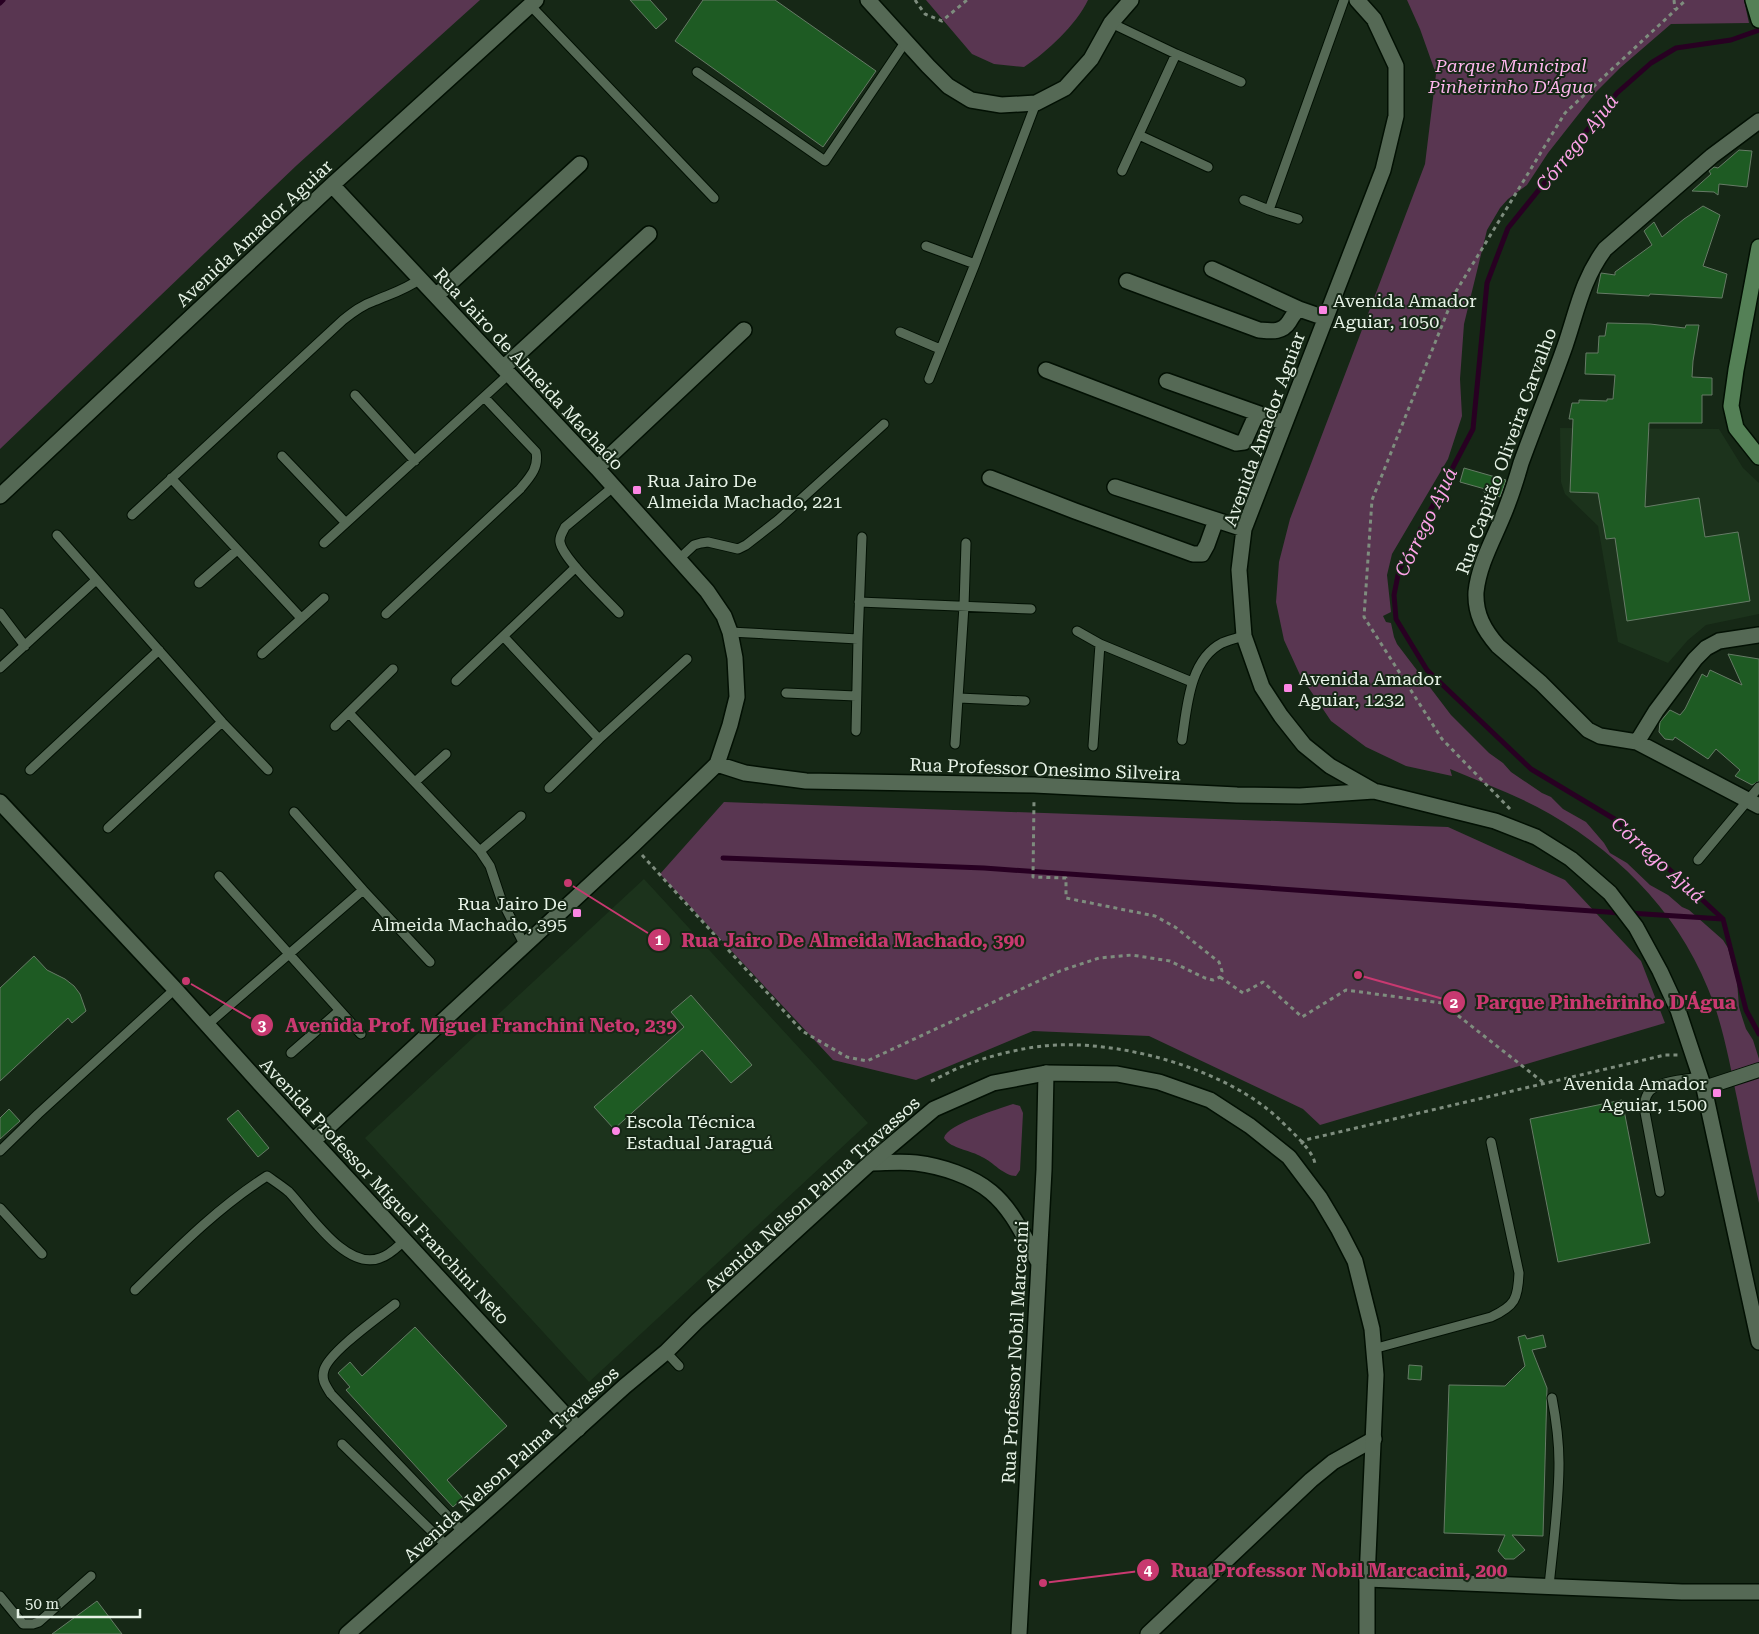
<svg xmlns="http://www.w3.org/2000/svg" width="1759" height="1634" viewBox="0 0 1759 1634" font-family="'Roboto Serif',serif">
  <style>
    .built { fill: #1c331c }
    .green { fill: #593651 }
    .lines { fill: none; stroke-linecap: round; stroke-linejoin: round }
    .stream { stroke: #280022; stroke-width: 5 }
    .building { fill: #1e5b23; stroke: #667b66 }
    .service-casing { stroke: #021003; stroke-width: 11 }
    .pedestrian-casing { stroke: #021003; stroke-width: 16 }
    .minor-casing { stroke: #021003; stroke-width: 18 }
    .tertiary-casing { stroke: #021003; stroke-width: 18 }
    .secondary-casing { stroke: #021003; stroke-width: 18 }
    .path { stroke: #7e8d7e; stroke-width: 3; stroke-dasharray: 4 4; stroke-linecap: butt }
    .service { stroke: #556955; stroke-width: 9 }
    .pedestrian { stroke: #556955; stroke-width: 14 }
    .minor { stroke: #556955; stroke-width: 15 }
    .tertiary { stroke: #556955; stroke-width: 15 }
    .secondary { stroke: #548056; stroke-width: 15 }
    .poi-dot { fill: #fc86e4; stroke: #162816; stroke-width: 2 }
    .labels { text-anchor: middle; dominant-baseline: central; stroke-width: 4; stroke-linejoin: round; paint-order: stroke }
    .park-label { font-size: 18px; font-style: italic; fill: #feb6ed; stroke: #162816 }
    .street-label { font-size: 18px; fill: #e7f3e7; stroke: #162816 }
    .poi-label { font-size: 18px; fill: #e7f3e7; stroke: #162816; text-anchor: start }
    .water-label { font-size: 19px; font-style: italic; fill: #fea4e9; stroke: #162816 }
    .leader { fill: none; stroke: #c83970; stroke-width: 2 }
    .callout-dot { fill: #c83970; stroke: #162816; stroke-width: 2 }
    .mark-label { font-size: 15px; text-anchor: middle; font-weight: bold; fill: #fff }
    .callout-label { font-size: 19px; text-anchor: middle; font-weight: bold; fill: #c83970; stroke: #162816; stroke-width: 4; stroke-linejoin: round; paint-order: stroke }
  </style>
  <rect width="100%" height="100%" fill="#162816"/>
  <path class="built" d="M1560,428L1719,429L1743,468L1759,483V614L1706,625L1688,640L1668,663L1618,642L1598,526L1565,494L1561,482Z
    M644,879L868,1123L589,1382L365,1138Z"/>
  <path class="green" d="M0,0H480L297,165L0,449Z
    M926,0H1088C1076,25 1047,52 1024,67L994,64L972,54Z
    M1407,0H1744L1749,23L1671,24L1620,68L1596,92L1548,153L1527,185L1508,199L1500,208L1487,230L1464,324L1460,379L1462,416L1448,459L1392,554L1387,575L1391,612L1383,616L1386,622L1391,623L1394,637L1397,644L1451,715L1489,753L1503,763L1511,772L1542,793L1551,797L1563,809L1586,822L1604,843L1610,853L1627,863L1650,885L1668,895L1682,907L1689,910L1723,940L1728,948L1737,981L1739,1007L1743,1020L1746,1029L1753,1040L1759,1059V1203C1752,1170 1744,1137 1738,1103C1731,1070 1725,1036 1714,1004C1684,920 1626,858 1550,814C1519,796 1483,783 1450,769L1452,776L1406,766L1366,747L1331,721L1300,675L1284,640L1276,602L1279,562L1290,519L1425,164L1436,74L1420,29Z
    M724,802L1448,827L1565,880L1641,961L1665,1023L1320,1125L1303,1109L1149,1036L1033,1031L916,1080L833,1060L660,874Z
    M1013,1104L1020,1106L1023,1113L1020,1170L1016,1176C1004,1176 993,1162 982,1157C971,1150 951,1149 944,1138C947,1124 999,1109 1013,1104Z"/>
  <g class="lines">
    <path class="stream" d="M0,3L3,0
      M1759,30L1731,40L1676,48L1651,63L1617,93L1508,228L1487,283L1473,429L1399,570L1394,595L1396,619L1427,670L1531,769L1616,820L1723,919L1746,1010L1759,1034
      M723,858L984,868L1621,913
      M1629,913L1723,919"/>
  </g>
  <path class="building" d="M630,0H650L667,19L656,29Z
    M703,0H775L876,71L823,147L675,41Z
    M1739,150L1752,151L1747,187L1719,184L1718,195L1714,192L1692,191L1711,174L1709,171L1714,167L1718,168Z
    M1703,206L1720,215L1703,266L1727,274L1722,298L1650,294L1649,296L1597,293L1601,273L1615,275V272L1652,245L1644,231L1654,222L1662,237L1684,219Z
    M1607,323L1650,324L1685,328L1686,325H1699L1693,361L1692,377L1712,378V395H1702V423H1649L1645,507L1699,498L1705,537L1738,532L1750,601L1627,621L1615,538L1606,539L1598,493L1570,492L1573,419H1569L1572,403H1579V400L1607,401V399H1613L1615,375L1585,374L1586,353H1598L1599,336H1605Z
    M1464,468L1506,480L1500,497L1484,492L1485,489L1460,482Z
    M1728,654L1759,659V781L1752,785L1735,776L1740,770L1716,749L1708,759L1675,737L1673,740L1665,739L1659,732L1660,722L1670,710L1680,715L1685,709L1702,674L1707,677L1710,670L1742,685Z
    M34,956L47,970L65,979L74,986L80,994L86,1011L72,1023L68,1018L0,1081V988Z
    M691,995L752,1065L731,1083L702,1050L614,1129L594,1107L684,1027L671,1012Z
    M1622,1100L1650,1243L1558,1262L1530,1119Z
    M9,1109L20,1121L0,1139V1118Z
    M238,1110L269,1148L258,1157L227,1119Z
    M415,1327L507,1426L447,1480L463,1498L453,1507L346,1390L350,1387L338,1373L350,1362L362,1376Z
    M1525,1335L1527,1339L1543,1335L1546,1347L1532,1350L1547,1388L1543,1536L1512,1535L1525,1550L1514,1559H1505L1498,1551L1505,1535L1444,1533L1449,1385L1505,1386L1525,1366L1518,1337Z
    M1409,1365L1422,1366L1421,1380L1408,1379Z
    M97,1601L122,1634H52Z"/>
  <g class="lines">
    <defs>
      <path id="service" d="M530,5L714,198
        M1111,23L1176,54L1241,82
        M697,72L825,161L906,41
        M1139,135L1208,167
        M1122,171L1176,54
        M1244,200L1269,210
        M1298,219L1269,210L1344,0
        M926,246L975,264
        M900,332L940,349
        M929,379L975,264L1036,103
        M355,395L415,461
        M282,456L345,522
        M171,478L301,618
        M613,487L565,527C563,532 559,536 560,542C562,558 606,599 619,613
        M132,515L343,320C353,312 362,305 374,301C390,294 405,290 420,279
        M57,535L222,722L268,770
        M324,543L509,374
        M679,559L694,545L701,543L708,542L738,549L746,545L778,520L884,424
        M199,583L237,550
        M859,602L1031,609
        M0,613L25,646
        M386,614L520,489C530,477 539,468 536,452L484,397
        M1077,631L1100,644L1192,682
        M730,632L858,639
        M504,637L599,739L687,659
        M262,654L324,598
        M0,668L96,580
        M456,681L576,567
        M786,693L856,696
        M959,698L1025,701
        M349,713L480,851L490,866L501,899L524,944
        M335,726L393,669
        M856,731L858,639L862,537
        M1182,740C1187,708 1189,660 1222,643C1229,640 1237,638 1244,636
        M955,744L964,606L966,543
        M1093,746L1100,644
        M30,770L159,650
        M415,782L446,754
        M549,788L599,739
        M294,812L363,890L430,962
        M108,828L222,722
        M480,851L521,816
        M1698,860L1759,787
        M219,876L361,1034
        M207,1025L363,890
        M291,1053L339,1011
        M0,1151L38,1114L175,989
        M1660,1192L1644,1107C1645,1103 1645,1098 1647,1095C1653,1081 1687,1079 1700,1077
        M0,1208L42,1254
        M135,1290C177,1249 217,1208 267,1176C274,1181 282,1186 289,1192C309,1213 346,1271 380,1258C390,1255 397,1247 405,1240
        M395,1304C379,1317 329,1352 324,1370C321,1380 326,1386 331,1394L463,1532
        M1373,1349L1491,1317C1515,1306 1518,1299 1519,1273L1491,1142
        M666,1352L679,1366
        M342,1444L447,1546
        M1549,1586C1553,1546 1559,1504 1559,1463C1559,1441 1556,1419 1552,1398
        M0,1596L23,1624H33L39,1622L91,1576"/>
      <path id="pedestrian" d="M1704,1088L1759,1070"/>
      <path id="minor" d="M868,0L928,66L948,86L971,100L1001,105L1036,103L1065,88L1091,59L1111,23L1131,0
        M1357,0L1374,19L1396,66V116L1383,170L1244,529L1239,570L1244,636L1262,687L1281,716L1304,745L1330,766L1374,791L1495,821L1536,837L1571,859L1610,893L1636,927L1660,971L1678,1010L1704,1088L1759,1342
        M1759,121L1712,156L1605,249C1582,280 1577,311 1565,346C1551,386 1535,424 1521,463C1517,477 1513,490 1508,503C1498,532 1479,561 1476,592C1475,614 1484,630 1498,646L1541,683L1588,730L1600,736L1637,742L1759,806
        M1212,269L1299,309
        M1127,281L1259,330C1271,331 1282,333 1289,322C1292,317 1294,313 1299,309L1325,318
        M436,296L580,164
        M503,368L649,234
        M1046,370L1236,443L1244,442L1257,413
        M1167,381L1285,423
        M597,468L744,330
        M990,478L1075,511L1193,554H1202L1207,545L1216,520
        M1115,487L1244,529
        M0,496L332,185L536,0
        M1637,742L1656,711L1695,659L1706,648L1719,641L1759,635
        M717,764L745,773L806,781L1034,785L1237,795L1300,796L1374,791
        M0,802L175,989L265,1089L578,1429
        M313,1141L633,845L717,764L730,725L737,697L735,658L730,632L724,616L707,591L597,468L332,185
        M870,1163C885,1163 901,1161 916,1163C941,1166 972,1176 991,1192C1013,1210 1025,1239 1039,1263
        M1367,1579L1682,1592H1759
        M1019,1634L1044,1170L1046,1073
        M1148,1634L1311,1480L1333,1462L1374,1439"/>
      <path id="tertiary" d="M347,1634L491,1507L625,1386L666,1352L697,1321L870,1163L934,1109L993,1083L1046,1073L1117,1074L1159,1082L1210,1100L1250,1126L1289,1157L1320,1198L1339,1230L1355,1261L1372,1329L1376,1375L1367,1579V1634"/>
      <path id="secondary" d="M1753,0L1759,20
        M1759,247L1736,370L1731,406L1736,428L1759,457"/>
    </defs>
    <use href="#service" class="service-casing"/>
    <use href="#pedestrian" class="pedestrian-casing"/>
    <use href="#minor" class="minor-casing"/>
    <use href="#tertiary" class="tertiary-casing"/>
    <use href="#secondary" class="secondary-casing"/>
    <path class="path" d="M915,0L925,14L942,21L967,0
      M1674,0L1675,9
      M1510,809L1442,739L1364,617L1372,500L1455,293L1565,113L1686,0
      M642,855L802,1031L847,1057L867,1061L1060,971L1099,958L1132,955L1170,961L1205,978L1213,980L1220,977L1222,971L1219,962L1175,927L1155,916L1066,898V878L1033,877L1034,800
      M1220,977L1243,993L1263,982L1302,1017L1346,990L1442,1003L1544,1083
      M931,1081C943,1076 954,1069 966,1065C985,1057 1022,1048 1043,1046C1117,1038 1228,1069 1281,1121C1291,1131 1315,1152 1315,1165
      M1301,1144L1305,1140L1665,1055H1679"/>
    <use href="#service" class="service"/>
    <use href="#pedestrian" class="pedestrian"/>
    <use href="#minor" class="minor"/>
    <use href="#tertiary" class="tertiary"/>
    <use href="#secondary" class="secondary"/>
  </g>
  <g class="poi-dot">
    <rect x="1318" y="305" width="10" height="10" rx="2.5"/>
    <rect x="632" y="485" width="10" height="10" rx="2.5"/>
    <rect x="1283" y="683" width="10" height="10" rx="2.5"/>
    <rect x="572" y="908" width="10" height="10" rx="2.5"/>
    <rect x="1712" y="1088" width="10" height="10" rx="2.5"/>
    <circle cx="616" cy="1131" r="5"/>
  </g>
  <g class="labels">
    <g class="park-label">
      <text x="1511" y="65">Parque Municipal<tspan x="1511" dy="21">Pinheirinho D'Água</tspan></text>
    </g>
    <g class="street-label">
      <text transform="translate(254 233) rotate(-43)">Avenida Amador Aguiar</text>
      <text transform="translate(529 369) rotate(47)">Rua Jairo de Almeida Machado</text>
      <text transform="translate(1264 429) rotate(-70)">Avenida Amador Aguiar</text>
      <text transform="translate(1506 451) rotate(-70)">Rua Capitão Oliveira Carvalho</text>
      <text transform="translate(1045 769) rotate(2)">Rua Professor Onesimo Silveira</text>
      <text transform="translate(385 1191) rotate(47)">Avenida Professor Miguel Franchini Neto</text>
      <text transform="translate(812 1194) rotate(-42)">Avenida Nelson Palma Travassos</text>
      <text transform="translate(1015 1352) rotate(-87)">Rua Professor Nobil Marcacini</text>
      <text transform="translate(511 1464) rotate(-42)">Avenida Nelson Palma Travassos</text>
    </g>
    <g class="poi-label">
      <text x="1333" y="300">Avenida Amador<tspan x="1333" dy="21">Aguiar, 1050</tspan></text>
      <text x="647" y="480">Rua Jairo De<tspan x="647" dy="21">Almeida Machado, 221</tspan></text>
      <text x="1298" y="678">Avenida Amador<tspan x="1298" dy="21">Aguiar, 1232</tspan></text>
      <text x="567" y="903" text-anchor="end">Rua Jairo De<tspan x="567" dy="21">Almeida Machado, 395</tspan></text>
      <text x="1707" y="1083" text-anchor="end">Avenida Amador<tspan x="1707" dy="21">Aguiar, 1500</tspan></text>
      <text x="626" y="1121">Escola Técnica<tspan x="626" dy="21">Estadual Jaraguá</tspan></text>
    </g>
    <g class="water-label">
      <text transform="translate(1577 143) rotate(-51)">Córrego Ajuá</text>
      <text transform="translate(1426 522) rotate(-64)">Córrego Ajuá</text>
      <text transform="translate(1658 860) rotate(42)">Córrego Ajuá</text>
    </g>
  </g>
  <path class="leader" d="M568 883L659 940M1358 975L1454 1002M186 981L262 1025M1043 1583L1148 1570"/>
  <g class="callout-dot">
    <circle cx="568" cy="883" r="5"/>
    <circle cx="1358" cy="975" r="5"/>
    <circle cx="186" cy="981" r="5"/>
    <circle cx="1043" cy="1583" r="5"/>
    <circle cx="659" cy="940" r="12"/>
    <circle cx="1454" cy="1002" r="12"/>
    <circle cx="262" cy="1025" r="12"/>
    <circle cx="1148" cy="1570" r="12"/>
  </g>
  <g class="mark-label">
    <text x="659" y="945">1</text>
    <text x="1454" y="1008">2</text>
    <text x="262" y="1031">3</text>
    <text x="1148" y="1575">4</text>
  </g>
  <g class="callout-label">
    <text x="853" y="947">Rua Jairo De Almeida Machado, 390</text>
    <text x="1606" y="1009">Parque Pinheirinho D'Água</text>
    <text x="481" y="1032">Avenida Prof. Miguel Franchini Neto, 239</text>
    <text x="1339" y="1577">Rua Professor Nobil Marcacini, 200</text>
  </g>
  <path d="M18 1609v8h122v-8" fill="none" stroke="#e7f3e7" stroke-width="2.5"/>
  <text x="25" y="1609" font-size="15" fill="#e7f3e7" stroke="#162816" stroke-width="4" paint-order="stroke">50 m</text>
</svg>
